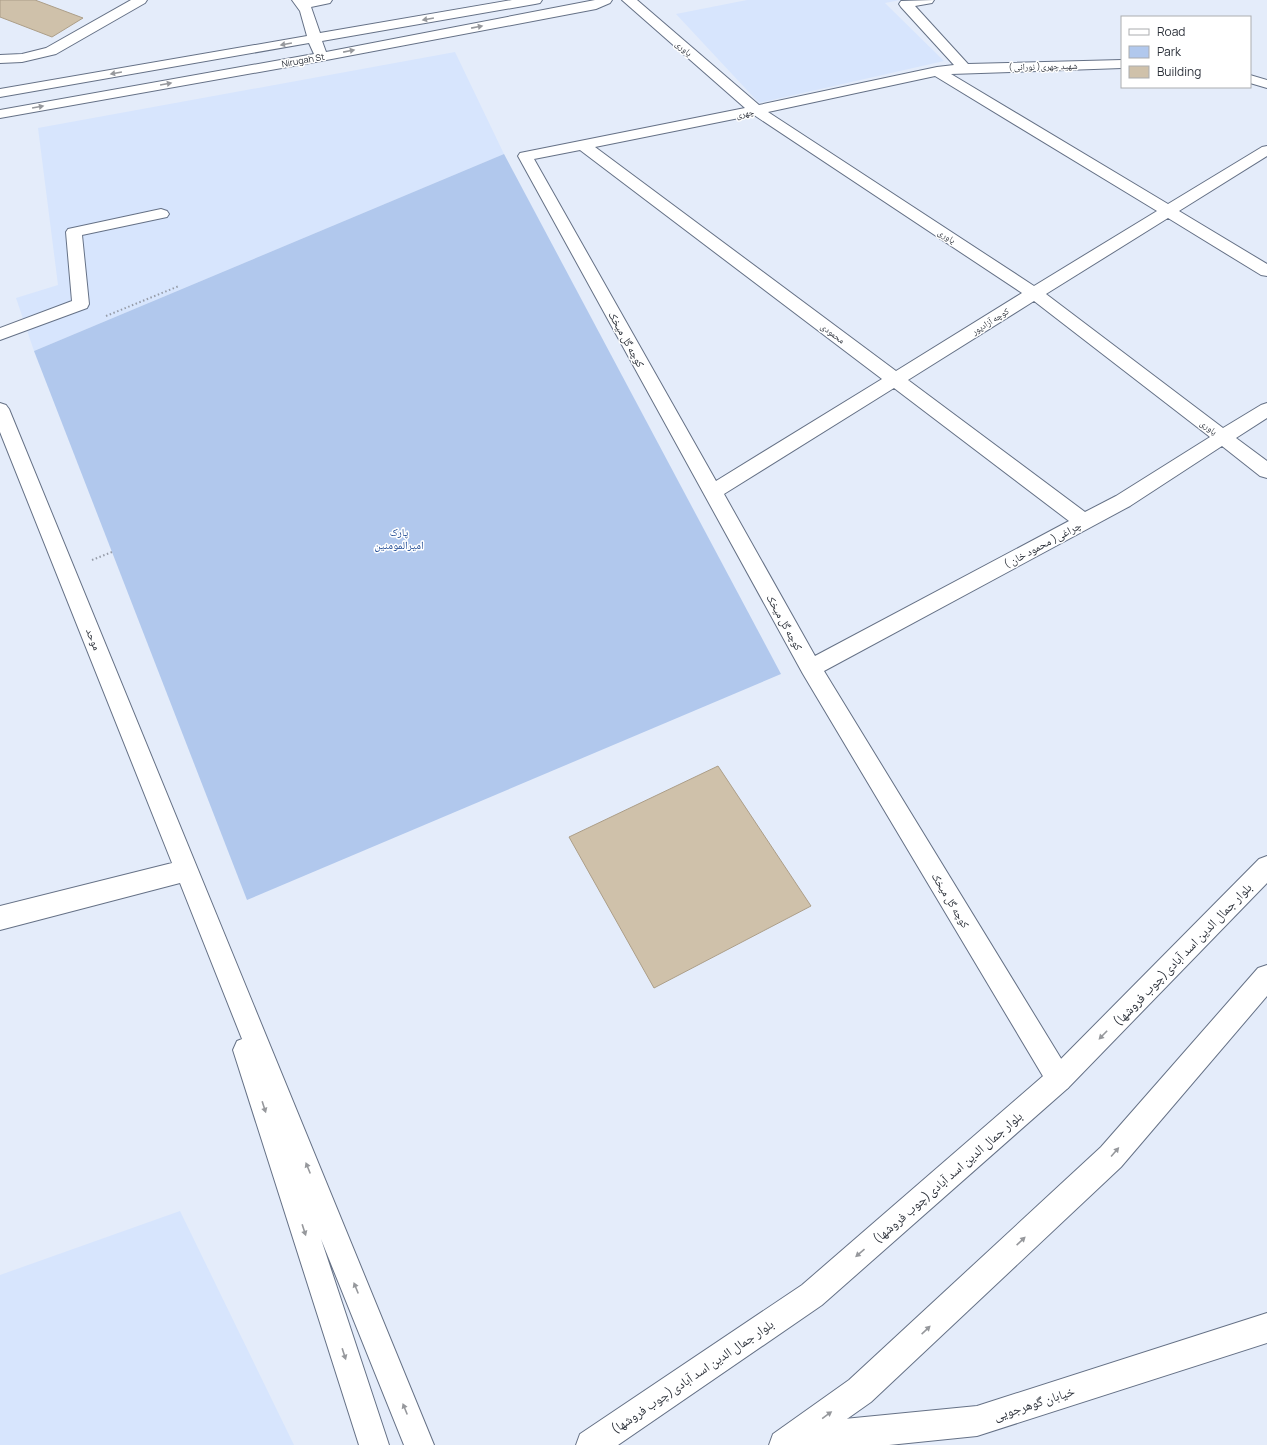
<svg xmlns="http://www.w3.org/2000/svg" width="1267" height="1445" viewBox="0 0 1267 1445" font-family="Manrope,'Noto Naskh Arabic',sans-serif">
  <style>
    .built { fill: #d7e5fd }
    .green { fill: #b1c8ed }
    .building { fill: #cfc1aa; stroke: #ac9e88 }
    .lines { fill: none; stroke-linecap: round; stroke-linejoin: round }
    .minor-casing { stroke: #657186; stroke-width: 2 }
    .major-casing { stroke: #657186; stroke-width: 2 }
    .path { stroke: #969ca8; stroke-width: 2; stroke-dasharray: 1.5 2.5; stroke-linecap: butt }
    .minor { fill: #fff; fill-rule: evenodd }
    .major { fill: #fff; fill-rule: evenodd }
    .oneway { fill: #96989c }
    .labels { text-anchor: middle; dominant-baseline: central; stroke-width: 3; stroke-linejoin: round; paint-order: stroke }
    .far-street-label { font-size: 9px; fill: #2c313a; stroke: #fff }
    .street-label { font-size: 11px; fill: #2c313a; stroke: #fff }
    .park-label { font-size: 11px; fill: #244e96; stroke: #fff }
    .near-street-label { font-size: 13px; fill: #2c313a; stroke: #fff }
  </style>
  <rect width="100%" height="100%" fill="#e4ecfa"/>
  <path class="built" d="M747,0H900L885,3L944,61L759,103L676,14Z
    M455,52L504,154L34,351L16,298L58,285L38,128Z
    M180,1211L294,1445H0V1275Z"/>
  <path class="green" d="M504,154L781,674L247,900L34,351Z"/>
  <path class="building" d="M0,0H35L83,18L52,37L0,17Z
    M718,766L811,906L654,988L569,837Z"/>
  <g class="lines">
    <defs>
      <path id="minor" d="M131,0H147L145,3L56,54L22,62L0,63V55L22,54L46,48Z
        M292,0H332L330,3L311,7L320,33L512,0H542L540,3L535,4L322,41L326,52L595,0H612L610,3L596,9L321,61L0,118V110L314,54L309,43L0,97V89L307,36L300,11Z
        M622,0H637L759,105L937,67L954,65L901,7L899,4L901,1L934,0L932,3L915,6L968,64L1122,60V68L951,74L1168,204L1262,147L1267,146V156L1179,211L1267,264V276L1261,275L1168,218L1046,294L1223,428L1261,405L1267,403V418L1236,438L1267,461V478L1260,476L1222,446L1130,506L824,671L1068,1070L1072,1079L1068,1088L1059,1092L1050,1088L803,674L518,156L520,153L745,108ZM935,76L1157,211L1034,286L768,112ZM754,115L1022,293L896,371L595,147ZM580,150L882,379L716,481L534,159ZM1034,301L1210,437L1116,496L1085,512L908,380ZM894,388L1069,521L815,656L724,494Z
        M1250,75L1267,80V88L1250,83Z
        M161,209L167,211L169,214L167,217L82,235L89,304L87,308L0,340V328L72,301L66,232L68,229Z
        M0,403L6,405L9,409L434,1445H404L321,1239L389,1445H359L233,1050L237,1041L242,1039L180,883L0,930V906L172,863L0,432Z
        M1267,1313V1343L977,1436L889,1445H780L778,1439L782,1428L793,1424L977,1406Z"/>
      <path id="major" d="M1267,856V883L1068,1088L822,1305L618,1445H576L580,1434L802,1285L1050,1070L1259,859Z
        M1267,965V996L1121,1167L871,1402L810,1445H769L773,1434L849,1380L1101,1147L1258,968Z"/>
    </defs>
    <use href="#minor" class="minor-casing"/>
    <use href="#major" class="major-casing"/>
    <path class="path" d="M106,316L179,286
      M92,560L112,552"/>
    <use href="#minor" class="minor"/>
    <use href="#major" class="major"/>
  </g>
  <defs><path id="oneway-solid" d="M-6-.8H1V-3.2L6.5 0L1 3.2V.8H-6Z"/></defs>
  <g class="oneway">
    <use href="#oneway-solid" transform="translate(428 19) rotate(170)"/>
    <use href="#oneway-solid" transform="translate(477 27) rotate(-11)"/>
    <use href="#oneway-solid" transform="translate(286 44) rotate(170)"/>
    <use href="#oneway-solid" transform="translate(349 51) rotate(-11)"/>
    <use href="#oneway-solid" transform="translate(116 73) rotate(170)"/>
    <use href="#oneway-solid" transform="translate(166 84) rotate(-10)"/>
    <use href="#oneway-solid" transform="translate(38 107) rotate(-10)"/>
    <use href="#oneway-solid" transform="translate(1103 1035) rotate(134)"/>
    <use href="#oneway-solid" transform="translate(264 1107) rotate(72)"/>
    <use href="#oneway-solid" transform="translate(1115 1152) rotate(-49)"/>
    <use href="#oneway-solid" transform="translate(308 1168) rotate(-112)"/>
    <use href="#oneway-solid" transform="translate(304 1230) rotate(72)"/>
    <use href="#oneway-solid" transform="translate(1021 1241) rotate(-43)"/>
    <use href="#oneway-solid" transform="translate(860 1253) rotate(139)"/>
    <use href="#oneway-solid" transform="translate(356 1288) rotate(-112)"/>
    <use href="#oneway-solid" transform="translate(926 1330) rotate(-43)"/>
    <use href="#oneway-solid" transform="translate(344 1354) rotate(72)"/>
    <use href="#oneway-solid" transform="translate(405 1409) rotate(-112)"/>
    <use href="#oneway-solid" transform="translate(827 1415) rotate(-36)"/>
  </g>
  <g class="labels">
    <g class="far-street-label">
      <text transform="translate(684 48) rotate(41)">یاوری</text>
      <text transform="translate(303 60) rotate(-10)">Nirugah St</text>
      <text transform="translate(1043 66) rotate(-1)">شهید چهری( نورانی )</text>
      <text transform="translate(745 113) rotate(-11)">چهری</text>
      <text transform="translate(947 236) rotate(33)">یاوری</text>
      <text transform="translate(990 321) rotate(-32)">کوچه آزادپور</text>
      <text transform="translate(833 333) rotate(37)">محمودی</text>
      <text transform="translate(1209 427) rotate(37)">یاوری</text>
    </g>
    <g class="street-label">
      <text transform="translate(627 339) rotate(61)">کوچه گل میخک</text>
      <text transform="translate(1042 544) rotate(-28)">چراغی( محمود خان )</text>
      <text transform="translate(785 622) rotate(61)">کوچه گل میخک</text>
      <text transform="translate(94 639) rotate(68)">موحد</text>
      <text transform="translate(951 900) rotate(59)">کوچه گل میخک</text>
    </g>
    <g class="park-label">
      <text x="399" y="531">پارک<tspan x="399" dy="13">امیرالمومنین</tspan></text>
    </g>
    <g class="near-street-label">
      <text transform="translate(1182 954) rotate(-46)">بلوار جمال الدین اسد آبادی(چوب فروشها)</text>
      <text transform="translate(947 1177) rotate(-41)">بلوار جمال الدین اسد آبادی(چوب فروشها)</text>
      <text transform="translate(692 1376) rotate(-34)">بلوار جمال الدین اسد آبادی(چوب فروشها)</text>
      <text transform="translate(1034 1403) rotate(-18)">خیابان گوهرجویی</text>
    </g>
  </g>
  <rect x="1121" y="16" width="130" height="72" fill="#ffffff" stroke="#abadb0"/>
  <rect x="1129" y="29" width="20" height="6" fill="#ffffff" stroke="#abadb0"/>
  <text x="1157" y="36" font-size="12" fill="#2c313a">Road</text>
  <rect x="1129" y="46" width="20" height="12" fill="#b1c8ed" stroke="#abadb0"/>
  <text x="1157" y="56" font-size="12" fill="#2c313a">Park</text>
  <rect x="1129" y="66" width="20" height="12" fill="#cfc1aa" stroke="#abadb0"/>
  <text x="1157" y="76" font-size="12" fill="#2c313a">Building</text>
</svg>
